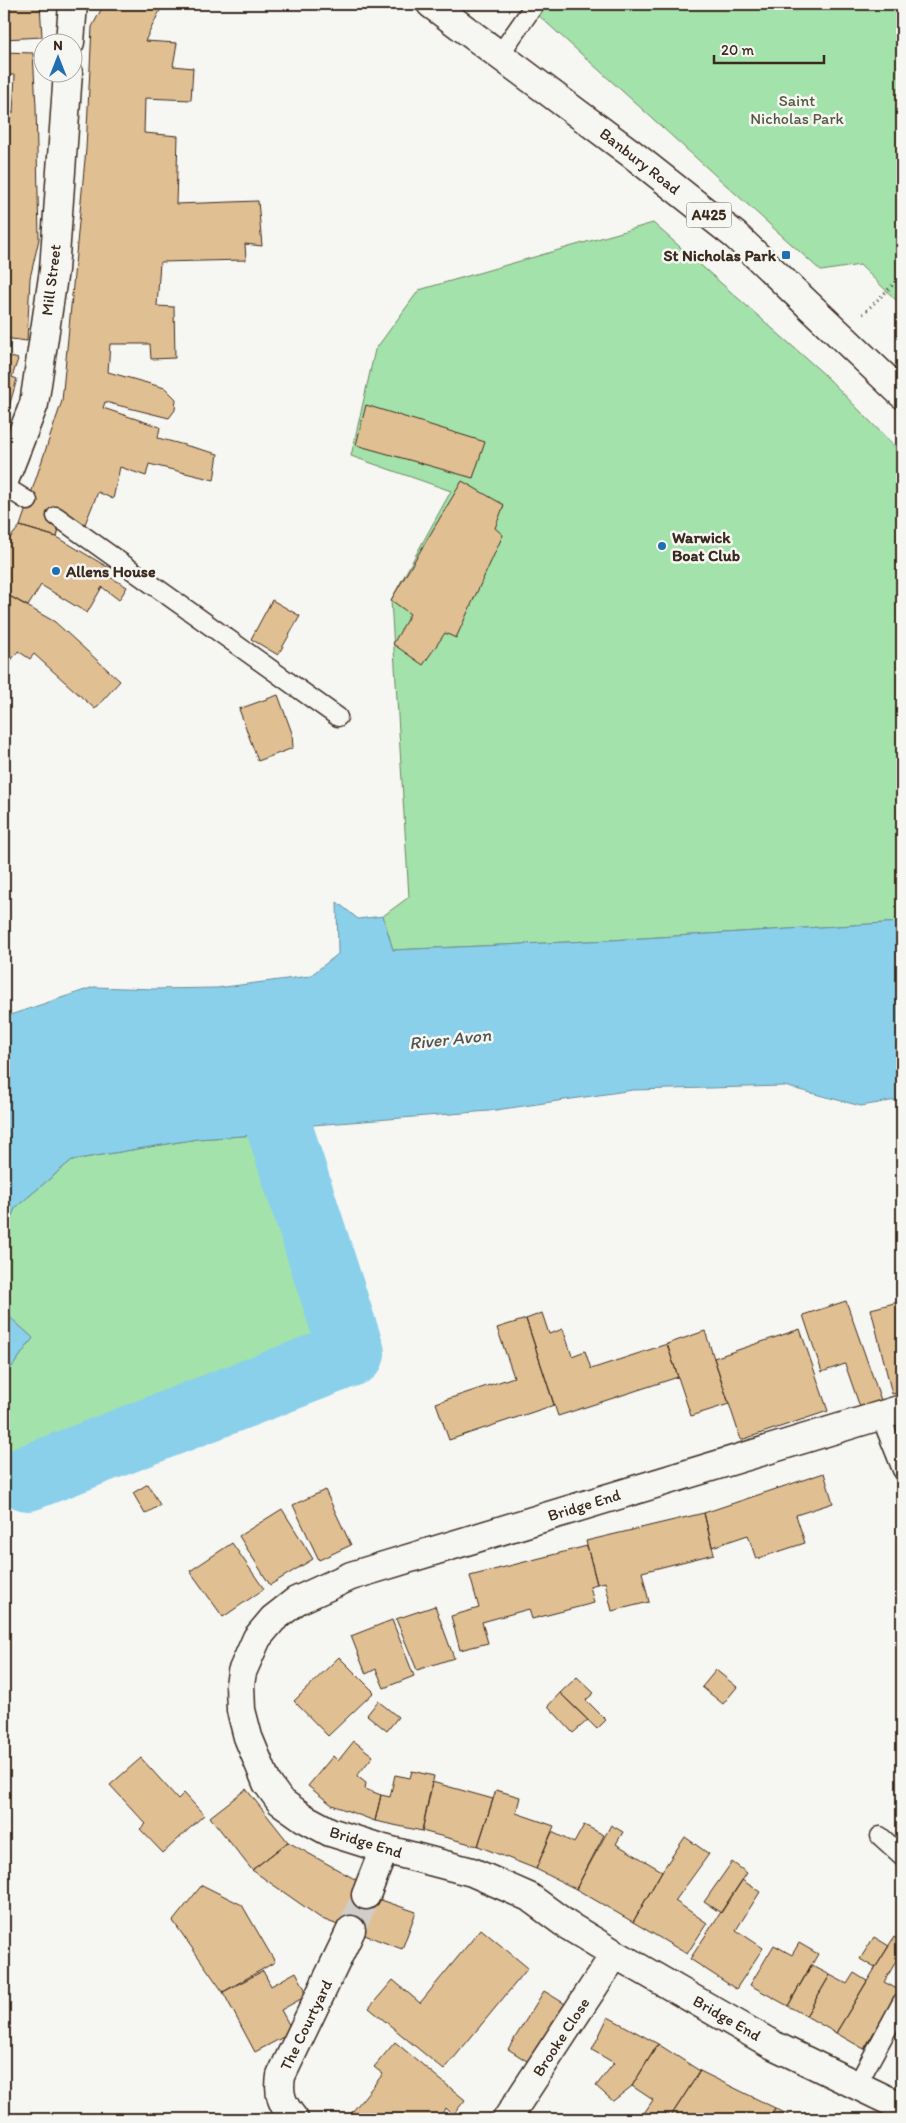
<svg xmlns="http://www.w3.org/2000/svg" width="906" height="2123" viewBox="0 0 906 2123" font-family="Itim,sans-serif">
  <style>
    .green { fill: #a3e2aa; stroke: #6f8664 }
    .water { fill: #8ad0eb; stroke: #6a8e99 }
    .lines { fill: none; stroke-linecap: round; stroke-linejoin: round }
    .river { stroke: #8ad0eb; stroke-width: 66 }
    .building { fill: #e0c093; stroke: #3b2a1e }
    .street-tunnel { stroke: #d1cdc8; stroke-width: 28; stroke-dasharray: 28 14; stroke-linecap: butt }
    .lane-casing { stroke: #3b2a1e; stroke-width: 21 }
    .street-casing { stroke: #3b2a1e; stroke-width: 31 }
    .primary-casing { stroke: #3b2a1e; stroke-width: 31 }
    .path { stroke: #3b2a1e; stroke-width: 3; stroke-dasharray: 1 4; stroke-linecap: butt }
    .lane { stroke: #f6f6f2; stroke-width: 18 }
    .street { stroke: #f6f6f2; stroke-width: 28 }
    .primary { stroke: #f6f6f2; stroke-width: 28 }
    .poi-dot { fill: #1f6fb2; stroke: #f6f6f2; stroke-width: 2 }
    .labels { text-anchor: middle; dominant-baseline: central; stroke-width: 5; stroke-linejoin: round; paint-order: stroke }
    .shield { fill: #f6f6f2; stroke: #73675e; stroke-width: 1 }
    .shield-label { font-size: 15px; font-weight: bold; fill: #3b2a1e }
    .park-label { font-size: 16px; fill: #555841; stroke: #f6f6f2 }
    .street-label { font-size: 16px; fill: #3b2a1e; stroke: #f6f6f2 }
    .poi-label { font-size: 16px; font-weight: bold; fill: #3b2a1e; stroke: #f6f6f2; text-anchor: start }
    .water-label { font-size: 18px; font-style: italic; fill: #4f5451; stroke: #f6f6f2 }
  </style>
  <rect width="100%" height="100%" fill="#f6f6f2"/>
  <filter id="ink" filterUnits="userSpaceOnUse"><feTurbulence type="fractalNoise" baseFrequency=".02" numOctaves="2"/><feDisplacementMap in="SourceGraphic" scale="10" xChannelSelector="R" yChannelSelector="G"/><feConvolveMatrix kernelMatrix="1 2 1 2 8 2 1 2 1" color-interpolation-filters="sRGB"/></filter>
  <g filter="url(#ink)">
    <path class="green" d="M526,4H902V306L860,265L821,271Z
      M653,223L825,375L902,454V922L611,940L393,950L383,916L409,897L391,600L451,491L351,456L375,350L419,290Z
      M301,1132L297,1147L349,1246L384,1357L22,1497L4,1482V1363L12,1367L33,1338L4,1312V1236L15,1208L72,1160L197,1139Z"/>
    <path class="water" d="M337,902L358,919L383,916L393,950L611,940L902,922V1099L861,1106L784,1086L633,1090L489,1111L313,1125L301,1132L197,1139L72,1160L15,1208L4,1236V1017L94,987L154,989L217,988L310,976L338,954Z
      M4,1312L33,1338L12,1367L4,1363Z"/>
    <g class="lines">
      <path class="river" d="M28,1478L352,1353L257,1058"/>
    </g>
    <path class="building" d="M4,4H40L42,37L4,39Z
      M104,4H163L145,41L177,43L173,66L193,68L191,100L145,98L144,133L178,136L176,204L258,201L262,246L245,244L246,260L160,262L157,306L174,307L175,358L151,359L150,344H110L108,372L165,388L176,399L175,410L169,418L105,402L103,408L160,427L158,438L218,454L214,480L149,464L146,476L120,467L113,499L98,492L85,524L62,515L57,537L20,526L62,401L86,149L92,27Z
      M4,52L33,53L36,106L39,239L30,278L27,341L4,338V312H6L9,249L4,248V113H13L15,75H4Z
      M4,355L18,359L12,377L17,379L4,424Z
      M366,405L485,442L473,478L356,445Z
      M462,481L504,505L495,528L503,535L456,638L445,633L423,665L393,644L410,614L391,600Z
      M20,526L57,537L109,568L105,574L127,587L119,600L102,587L87,613L41,585L28,606L4,593V545Z
      M4,593L55,622L120,681L95,709L34,654L30,659L18,651L4,670Z
      M272,600L300,616L278,655L251,639Z
      M278,695L292,733L293,748L258,761L239,709Z
      M846,1301L881,1400L860,1407L845,1364L822,1372L803,1315Z
      M902,1301V1392L892,1394L871,1309Z
      M542,1313L549,1334L563,1329L572,1356L585,1351L591,1369L667,1344L678,1377L558,1416L526,1319Z
      M526,1319L554,1405L449,1440L436,1403L514,1377L497,1328Z
      M800,1329L828,1411L741,1440L714,1358Z
      M705,1331L729,1404L691,1416L667,1344Z
      M824,1473L833,1503L796,1515L805,1543L756,1559L748,1535L712,1547L704,1513Z
      M148,1484L160,1505L145,1514L133,1493Z
      M325,1490L351,1545L319,1560L293,1505Z
      M282,1509L313,1559L270,1585L239,1536Z
      M704,1513L714,1554L642,1572L649,1602L612,1611L605,1582L597,1584L586,1541Z
      M232,1543L264,1589L223,1617L190,1571Z
      M587,1546L597,1584L590,1586L594,1603L532,1619L529,1609L482,1622L488,1643L460,1650L451,1616L479,1608L470,1576Z
      M435,1606L454,1658L417,1670L396,1619Z
      M392,1620L414,1676L384,1688L376,1669L366,1674L351,1636Z
      M339,1657L374,1692L328,1736L294,1701Z
      M716,1670L737,1687L723,1704L702,1687Z
      M577,1677L594,1693L586,1700L606,1720L597,1729L560,1693Z
      M560,1693L588,1720L573,1733L548,1706Z
      M378,1701L398,1717L387,1731L367,1715Z
      M354,1741L373,1756L357,1776L366,1783L365,1789L381,1795L375,1821L332,1805L308,1786L333,1756L338,1761Z
      M141,1758L178,1799L184,1793L204,1815L163,1853L140,1829L146,1824L110,1785Z
      M412,1771L434,1776L422,1831L375,1821L381,1795L390,1797L395,1775L410,1778Z
      M432,1782L493,1799L478,1846L422,1831Z
      M246,1789L288,1842L252,1870L210,1817Z
      M496,1790L520,1797L516,1813L554,1826L536,1869L478,1846Z
      M584,1825L604,1835L576,1889L536,1869L552,1832L574,1843Z
      M611,1825L623,1832L616,1844L662,1871L633,1922L576,1889Z
      M685,1837L709,1854L675,1901L707,1923L687,1954L633,1922L662,1871Z
      M288,1842L360,1882L361,1893L416,1912L402,1949L322,1919L252,1870Z
      M732,1862L747,1873L721,1913L704,1902Z
      M742,1880L760,1892L736,1930L763,1948L736,1989L690,1959Z
      M202,1885L242,1905L275,1962L223,1992L173,1921Z
      M481,1929L528,1968L444,2070L369,2008L393,1980L420,2003Z
      M874,1937L889,1946L875,1968L860,1959Z
      M894,1937L902,1941V1951L884,1982L899,1990L864,2049L836,2033Z
      M799,1943L818,1954L788,2006L750,1985L774,1945L792,1955Z
      M811,1965L830,1975L806,2016L788,2006Z
      M263,1971L271,1986L296,1972L308,1995L281,2010L293,2032L255,2052L223,1992Z
      M854,1973L867,1981L836,2033L806,2016L830,1975L847,1984Z
      M544,1991L567,2005L530,2063L508,2049Z
      M608,2017L658,2044L632,2086L613,2101L596,2086L614,2063L592,2050Z
      M395,2042L465,2100L453,2115L446,2108L437,2119H352L349,2116L383,2074L374,2067Z
      M658,2044L700,2071L669,2119H640L653,2100L632,2086Z
      M902,2048V2059L898,2056Z
      M700,2071L775,2108L769,2119H669Z
      M775,2108L796,2119H769Z"/>
    <g class="lines">
      <path class="street-tunnel" d="M351,1930L366,1895"/>
      <defs>
        <path id="lane" d="M500,54L535,4
          M4,486L28,501
          M56,516L338,717
          M880,1415L902,1470
          M880,1836L902,1856
          M857,2085L902,2002"/>
        <path id="street" d="M70,42L73,4
          M4,481L34,404L54,270L68,72
          M902,1409L351,1576L296,1601L273,1619L257,1638L242,1672L240,1685L241,1710L248,1737L267,1783L280,1801L304,1818L330,1832L384,1849L472,1872L529,1897L567,1925L615,1954L773,2045L902,2107
          M366,1895L384,1849
          M294,2119C282,2104 278,2095 281,2076L351,1930
          M507,2119L615,1954"/>
        <path id="primary" d="M431,4L632,154L736,236L902,394"/>
      </defs>
      <use href="#lane" class="lane-casing"/>
      <use href="#street" class="street-casing"/>
      <use href="#primary" class="primary-casing"/>
      <path class="path" d="M863,314L902,276"/>
      <use href="#lane" class="lane"/>
      <use href="#street" class="street"/>
      <use href="#primary" class="primary"/>
    </g>
  </g>
  <g class="poi-dot">
    <rect x="781" y="250" width="10" height="10" rx="2.5"/>
    <circle cx="662" cy="546" r="5"/>
    <circle cx="56" cy="571" r="5"/>
  </g>
  <g class="labels">
    <rect class="shield" x="686.5" y="202.5" width="45" height="25" rx="4"/>
    <g class="shield-label">
      <text x="709" y="215">A425</text>
    </g>
    <g class="park-label">
      <text x="797" y="100">Saint<tspan x="797" dy="18">Nicholas Park</tspan></text>
    </g>
    <g class="street-label">
      <text transform="translate(640 161) rotate(38)">Banbury Road</text>
      <text transform="translate(51 280) rotate(-83)">Mill Street</text>
      <text transform="translate(584 1505) rotate(-17)">Bridge End</text>
      <text transform="translate(366 1842) rotate(17)">Bridge End</text>
      <text transform="translate(727 2018) rotate(30)">Bridge End</text>
      <text transform="translate(306 2025) rotate(-64)">The Courtyard</text>
      <text transform="translate(561 2037) rotate(-57)">Brooke Close</text>
    </g>
    <g class="poi-label">
      <text x="776" y="255" text-anchor="end">St Nicholas Park</text>
      <text x="672" y="537">Warwick<tspan x="672" dy="18">Boat Club</tspan></text>
      <text x="66" y="571">Allens House</text>
    </g>
    <g class="water-label">
      <text transform="translate(450 1039) rotate(-6)">River Avon</text>
    </g>
  </g>
  <rect width="906" height="2123" fill="none" stroke="#f6f6f2" stroke-width="20"/>
  <rect x="10" y="10" width="886" height="2103" fill="none" stroke="#3b2a1e" stroke-width="2" filter="url(#ink)"/>
  <g transform="translate(58 58)"><circle r="24" fill="#f6f6f2" stroke="#aba49d"/>
  <path d="M0-4L9 19L0 12L-9 19Z" fill="#1f6fb2"/>
  <text y="-8" font-size="14" font-weight="bold" text-anchor="middle" fill="#3b2a1e">N</text>
  </g>
  <path d="M714 55v8h110v-8" fill="none" stroke="#3b2a1e" stroke-width="2.5"/>
  <text x="721" y="55" font-size="15" fill="#3b2a1e" stroke="#f6f6f2" stroke-width="4" paint-order="stroke">20 m</text>
</svg>
